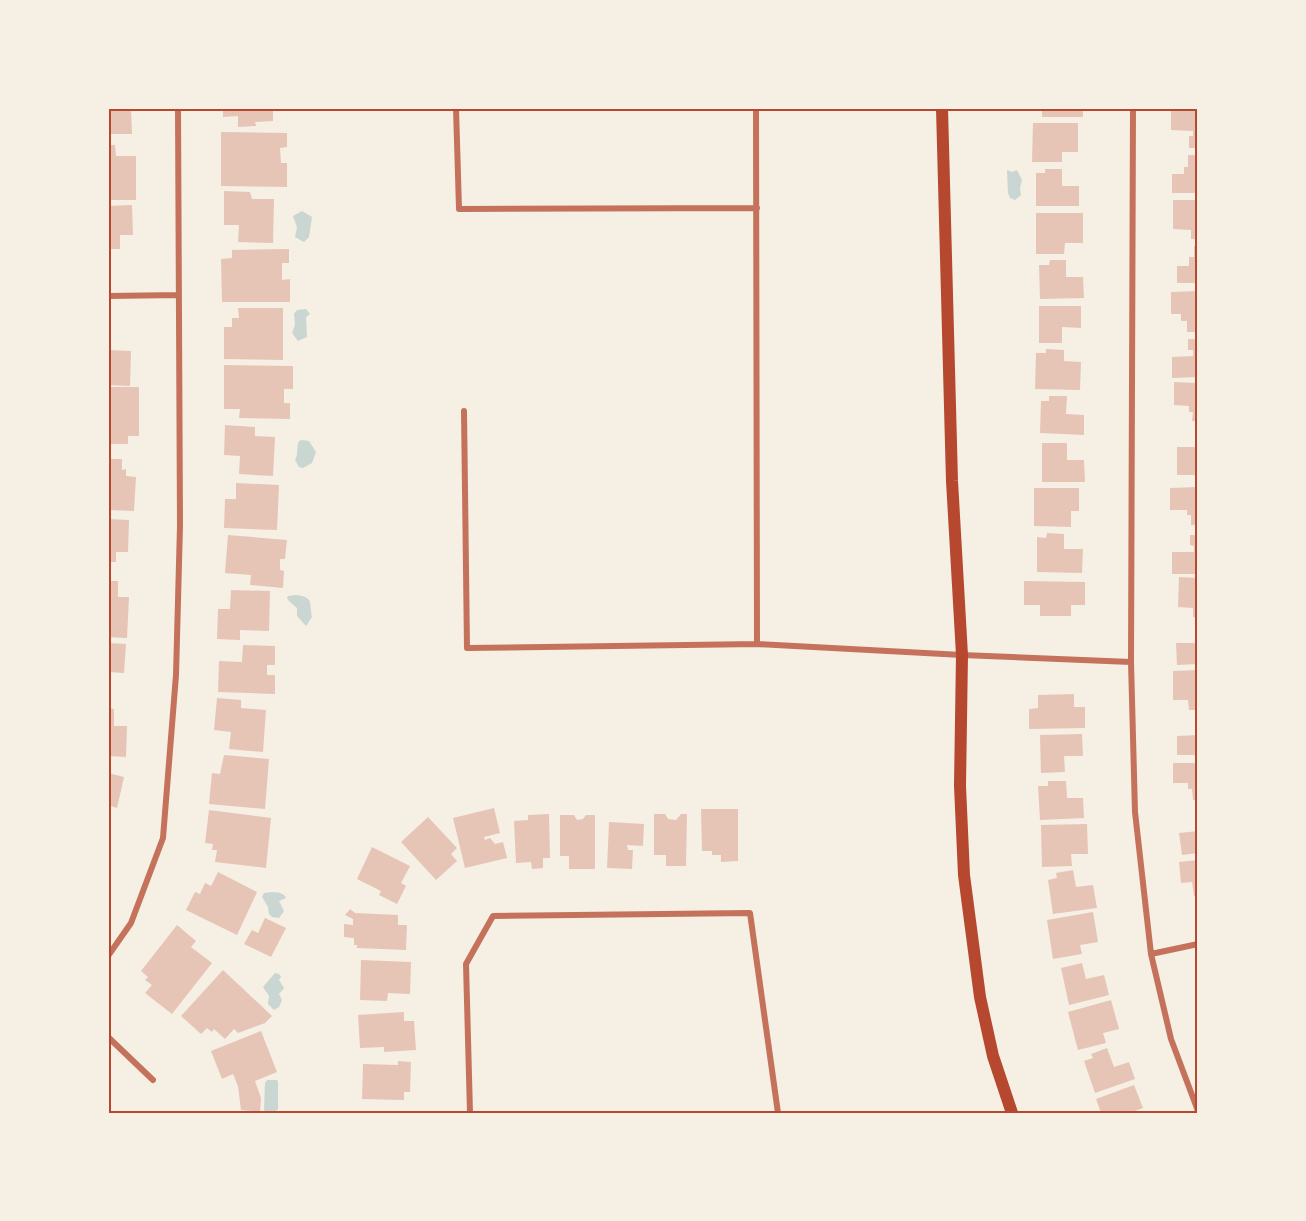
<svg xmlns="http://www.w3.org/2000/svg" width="1306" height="1221" viewBox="0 0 1306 1221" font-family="'IBM Plex Sans',sans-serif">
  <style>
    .water { fill: #c9d6d2 }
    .building { fill: #e6c5b7 }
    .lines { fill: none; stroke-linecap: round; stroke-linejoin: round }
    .minor { stroke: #c5725c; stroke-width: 6 }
    .secondary { stroke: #b5482f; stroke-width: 12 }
    .neatline { fill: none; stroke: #b5482f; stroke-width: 2 }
  </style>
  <rect width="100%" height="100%" fill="#f6efe4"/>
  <path class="water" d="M1007,170L1012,172L1017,170L1022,180L1020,188L1021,195L1015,200L1010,198L1008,193Z
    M302,211L312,217L309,237L304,242L295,237L297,227L293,216Z
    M306,309L310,314L306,317L307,337L298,341L292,333L295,325L294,314L297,310Z
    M302,440L309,441L316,452L312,463L303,468L299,467L295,460C299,453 296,447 299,441Z
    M297,595C314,598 309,602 312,617L306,626L297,616V608L289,601L287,598L288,596Z
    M264,893C271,892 284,891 286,898L279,901L284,911L279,918L272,917L269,914L268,907L262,897Z
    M275,973L279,974L281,977L279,980L284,988L279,994L282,1000L279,1007L274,1010L268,1004L269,996L263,987Z
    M267,1080H277L278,1082V1109L275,1112H267L264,1110L265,1083Z"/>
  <path class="building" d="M108,108H131L132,134H108Z
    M223,108H273V121L255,122L256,126L238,127V116L223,117Z
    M1042,108H1083V117H1042Z
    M1171,110H1198V148H1189V136H1193V131L1171,130Z
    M1033,123H1078V152H1062V162H1032Z
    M221,132L287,133V147L280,148L281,163H287V187L221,186Z
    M108,145H115L116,156H136V200H108Z
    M1188,155H1198V193H1172V174H1184V167H1188Z
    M1045,169H1062V186H1079V206H1036V173H1045Z
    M224,191L250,192L252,199H274L273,243L238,242L239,225H224Z
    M1173,200H1198V239H1191V230L1173,229Z
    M132,205L133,235H120V249H108V206Z
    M1036,213H1083V243H1065L1064,254H1036Z
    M1194,246H1198V283H1177V266H1189V257H1194Z
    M289,249V263H282V280L290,279V302H222L221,259L232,258V250Z
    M1050,260H1066V277H1083L1084,298L1040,299L1039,265H1049Z
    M1198,291V332H1187V321H1181V314H1171V292Z
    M1039,306H1081V328L1062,327V343H1039Z
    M238,308H283V360L224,359V327H232V318H239Z
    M1188,339H1198V377L1172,378V357L1193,356V350H1188Z
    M1046,349L1064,350V361L1081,362L1080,390L1035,389L1036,353H1046Z
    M108,350L131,351L130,386L108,385Z
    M224,365L293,366V389H284V403H290V419L239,418L240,409H224Z
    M1174,382L1198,383V421H1192L1193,412H1189V406L1174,405Z
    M108,387H139V436H128V444H108Z
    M1049,396H1067L1066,414L1084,415V435L1040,433L1041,401H1049Z
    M225,425L255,427V436L275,437L273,476L239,474L240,456L224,455Z
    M1195,436H1198V475H1177V447H1195Z
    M1042,443H1067V460H1084L1085,482H1042Z
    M108,459H122V470L126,469V476L136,477L134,511L108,510Z
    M236,483L279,485L277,530L224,528L225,499H236Z
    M1198,487V525H1191V515H1187V510H1170V488Z
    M1034,488H1079V511H1071V527L1034,526Z
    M108,519L129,520L128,552H116V562H108Z
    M1047,533L1064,534V549H1083L1082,573L1037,572V537L1046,538Z
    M228,535L287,540L285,559H280V570L284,571L283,588L250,585L251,575L225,573Z
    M1190,535H1198V574H1172V552H1194V546L1190,545Z
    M1179,577L1198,578V618L1193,617V608L1178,607Z
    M108,581H118V597H129L127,638L108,637Z
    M1024,581L1085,582V605H1071V616H1040V605H1024Z
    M231,590L270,591L269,631L240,630V640L217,639L218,609H230Z
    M1195,626H1198V664L1177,665L1176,643H1195Z
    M108,643L126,644L124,673L110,672V680H108Z
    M243,645L275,646V665H267V675H275V694L218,692L219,661L242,662Z
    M1198,670V710H1189L1188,700H1173V671Z
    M1074,694V707H1085V728L1029,729V709L1038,708V695Z
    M217,698L241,700V708L266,710L263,752L229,749L231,732L214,730Z
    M108,708L114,709V726H127L126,757L108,756Z
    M1082,734L1083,756H1064L1065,772L1041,773L1040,735Z
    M1198,735V755H1177V736Z
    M224,755L269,759L265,809L209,804L212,773L220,774Z
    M1173,763H1198V800H1193L1192,789H1188V783H1173Z
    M108,773L124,777L117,808L111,806L109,814Z
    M1048,781H1066L1067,798H1083L1084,818L1040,820L1038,786H1048Z
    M494,808L500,833L484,837L485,840L490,838L495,844L503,842L507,858L465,868L453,818Z
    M701,809H738V861L721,862V855H712V851H702Z
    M209,810L271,818L266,868L215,862L217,850H212L213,844L205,843Z
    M549,814L550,858H543V868L532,869L531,862L516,863L514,821L528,820V815Z
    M654,814H665L668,819L676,820L681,814H687L686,866H666V855H654Z
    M560,815H574L577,820L583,819L586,815H595V869H569V856H560Z
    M428,817L457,848L451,854L457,861L436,880L401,842Z
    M609,822L644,824L643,846L627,845L628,850H633L632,869L607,868Z
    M1087,824L1088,854H1071L1072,866L1042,867L1041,825Z
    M1198,831V853L1182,855L1179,833Z
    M372,847L410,866L401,883L406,886L397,904L379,895L381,891L357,879Z
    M1198,860V895L1194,896L1192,882L1181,883L1179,862Z
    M1073,870L1076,887L1093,885L1097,908L1053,914L1048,880L1057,878L1056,873Z
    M218,872L257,892L237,935L186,910L195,892L200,894L205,883L211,886Z
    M350,909L355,913L398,915V925H407L406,950L357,948V945H354V938L344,937V924L353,925V919L345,915Z
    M1093,912L1098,942L1080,945L1082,954L1053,959L1047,920Z
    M265,918L286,928L271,957L244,944L252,930L258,933Z
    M177,925L196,941L191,947L212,963L172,1014L145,993L152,985L145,980L148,977L141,971Z
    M361,960L411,962L410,994L388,993L387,1001L360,1000Z
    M1082,963L1086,979L1104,975L1109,995L1069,1005L1061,968Z
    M223,970L272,1016L265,1023L238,1033L234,1029L225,1039L214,1029L212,1032L207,1028L201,1034L181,1016Z
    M1111,1000L1119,1029L1103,1033L1106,1043L1078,1050L1068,1012Z
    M404,1012V1021H414L416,1050L384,1052V1047L360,1048L358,1015Z
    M261,1031L277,1072L255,1081L261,1098L260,1112L241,1110L238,1086L233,1074L222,1079L211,1051Z
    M1107,1048L1114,1067L1129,1062L1135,1079L1095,1093L1084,1061L1093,1058L1091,1054Z
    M398,1061L411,1062L410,1092H404V1100L362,1099L363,1064L398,1065Z
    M1134,1085L1143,1108L1129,1113H1101L1096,1099Z"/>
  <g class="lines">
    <path class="minor" d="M456,108L459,209L757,208
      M756,108L757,644
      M1133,108L1131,662L1135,812L1151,954L1171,1039L1198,1111
      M108,296L179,295
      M464,411L467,648L757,644L962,655L1131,662
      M1151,954L1198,944
      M108,956L131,923L163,838L176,675L180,526L178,108
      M108,1037L153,1080
      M470,1113L466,964L493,916L750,913L778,1113"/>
    <path class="secondary" d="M942,108L952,481L962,655L960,786L964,875L980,997L993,1056L1012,1113"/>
  </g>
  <rect width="1306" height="1221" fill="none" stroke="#f6efe4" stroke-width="219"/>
  <rect x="110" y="110" width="1086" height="1002" class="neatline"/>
</svg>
